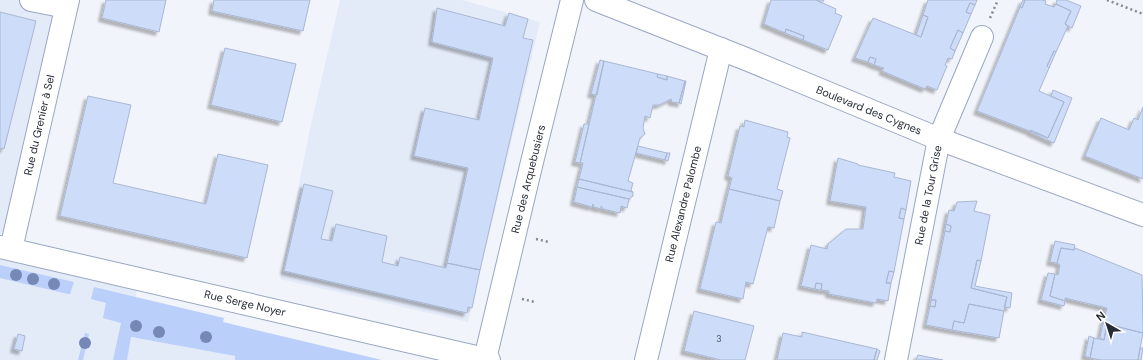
<svg xmlns="http://www.w3.org/2000/svg" width="1143" height="360" viewBox="0 0 1143 360" font-family="'DM Sans',sans-serif">
  <style>
    .built { fill: #e3eaf8 }
    .green { fill: #bad0fb }
    .building { fill: #cddcf8; stroke: #a9b7d3; filter: url(#shadow) }
    .lines { fill: none; stroke-linecap: round; stroke-linejoin: round }
    .minor-casing { stroke: #99a7c1; stroke-width: 24 }
    .major-casing { stroke: #99a7c1; stroke-width: 24 }
    .path { stroke: #858a92; stroke-width: 2.5; stroke-dasharray: 2 3; stroke-linecap: butt }
    .minor { stroke: #fff; stroke-width: 22 }
    .major { stroke: #fff; stroke-width: 22 }
    .tree { fill: #7588b6 }
    .labels { text-anchor: middle; dominant-baseline: central; stroke-width: 3; stroke-linejoin: round; paint-order: stroke }
    .number-label { font-size: 9px; fill: #505866 }
    .street-label { font-size: 11px; fill: #262c36; stroke: #fff }
  </style>
  <defs>
    <filter id="shadow"><feDropShadow dx="-3.5" dy="3.5" stdDeviation="1" flood-color="#0004"/></filter>
  </defs>
  <rect width="100%" height="100%" fill="#f1f4fa"/>
  <path class="built" d="M0,0H30L55,5L6,235L0,233Z
    M340,0H462L540,22L468,322L280,279L310,129Z
    M0,258L137,289L130,337L235,356V360H0Z"/>
  <path class="green" d="M0,265L74,282L70,294H68L0,278Z
    M94,287L224,318L223,322L382,360H235V356L131,337L127,360H113L121,323L103,318L106,303L91,299Z
    M85,333L89,334L83,360H78Z"/>
  <path class="building" d="M106,0H166L159,32L102,18Z
    M214,0H310L303,31L212,11Z
    M771,0H816L836,9L835,13L842,16L828,50L803,40L804,36L786,29L785,33L764,24Z
    M816,0H824L822,3Z
    M928,0H977L975,5L970,3L966,12L971,14L963,33L958,30L950,48L955,51L952,59L948,58L945,65L947,66L937,90L927,86L925,89L882,71L884,68L874,65L876,59L870,57L868,62L855,58L873,18L921,37L928,17L923,15Z
    M1023,0H1025L1022,8L1020,7Z
    M1025,0H1043L1046,1L1045,4L1054,7L1056,4L1071,11L1065,24L1068,26L1056,52L1054,51L1047,66L1049,68L1039,91L1064,102L1048,138L977,111L1020,7L1022,8Z
    M1057,0H1066L1081,6L1072,28L1065,24L1071,11L1056,4Z
    M970,3L975,5L971,14L966,12Z
    M437,8L505,26L509,13L528,19L523,38L533,40L480,270L447,263L468,168L414,156L425,108L479,120L493,58L432,42Z
    M0,12L36,21L4,149L0,148Z
    M923,15L928,17L921,37L916,35Z
    M786,29L804,36L803,40L785,33Z
    M958,30L963,33L955,51L950,48Z
    M225,48L296,64L282,122L211,105Z
    M1054,51L1056,52L1049,68L1047,66Z
    M870,57L876,59L874,65L868,62Z
    M600,60L604,61L597,95L591,94Z
    M604,61L658,74L657,77L667,80V76L685,81L679,103L672,102L671,99L659,105H653L650,118L645,116L643,128L645,134L640,138L628,181L633,183L631,190L633,192L579,179L583,163H580Z
    M658,74L667,76V80L657,77Z
    M685,81H686L681,104L679,103Z
    M1053,90L1072,98L1054,143L1030,132L1031,130L1048,138L1064,102L1051,96Z
    M88,96L131,105L113,183L206,204L218,154L268,165L247,258L60,216Z
    M1143,107V179L1085,156L1101,118L1129,130L1134,118L1138,120Z
    M745,120L788,132L787,137L790,138L777,189L783,191L780,201L729,189L732,178L728,176L740,126L744,127Z
    M584,124H589L580,163L575,162Z
    M638,146L667,153L665,160L636,153Z
    M667,153H670L668,161L665,160Z
    M838,158L858,164V165L895,173L894,177L911,181L906,210L901,208L899,218L904,219L894,272L889,271L886,283H891L888,301L877,299L876,303L829,294V291L821,290L822,284L816,283L815,289L801,286L811,245L827,249L828,244L846,229H863L866,207L830,201Z
    M579,179L633,192V196L629,199L577,187Z
    M304,184L333,191L321,239L332,241L336,224L387,236L382,262L398,266L400,257L446,268L447,263L480,270L472,308L468,307L467,313L284,271Z
    M577,187L629,199L627,208L621,206L620,213L603,209L601,206V209L594,207L593,204L592,207L574,202Z
    M729,189L780,201L774,228L768,227L753,284L746,282L743,299L700,289L716,222L721,223Z
    M977,201L974,211L990,215L981,261L977,260L971,288L1007,297L1004,311L969,304L964,323L954,321L952,330L926,325L930,306L935,307L936,300H931L945,231L950,232L951,226L946,224L949,210L954,211L957,202Z
    M901,208L906,210L904,219L899,218Z
    M946,224L951,226L950,232L945,231Z
    M1055,241L1075,245L1074,250L1061,248L1057,263L1050,262Z
    M1061,248L1074,250L1075,248L1142,275L1143,333L1103,323L1107,308L1065,298V301L1050,296L1055,274L1058,275L1060,265L1057,263Z
    M977,260L981,261L975,286L1012,293L1010,308L1004,307L1007,297L971,288Z
    M889,271L894,272L891,283H886Z
    M1048,273L1055,274L1050,296L1065,301L1064,306L1041,300Z
    M816,283L822,284L821,290L815,289Z
    M931,300H936L935,307L930,306Z
    M969,304L1004,311L999,338L952,330L954,321L964,323Z
    M694,311L754,326L745,360H721L684,351Z
    M1103,323L1107,324L1104,340L1100,338Z
    M1107,324L1143,333L1138,360H1101L1090,358L1094,338L1104,340Z
    M802,332L877,349L874,360H777L783,333L802,337Z
    M18,334L25,336L22,351L14,349Z
    M1089,336L1094,338L1090,358L1085,356Z
    M1140,348H1143L1141,360H1138Z
    M877,349L880,351L877,360H874Z
    M918,355L943,360H916Z"/>
  <g class="lines">
    <defs>
      <path id="minor" d="M31,0L66,7
        M0,247L489,360
        M11,249L68,0
        M485,359L532,162L572,0
        M646,360L721,49
        M896,360L939,139L982,37"/>
      <path id="major" d="M596,0L746,59L939,139L1143,215"/>
    </defs>
    <use href="#minor" class="minor-casing"/>
    <use href="#major" class="major-casing"/>
    <path class="path" d="M1107,0L1143,14
      M990,18L998,0
      M536,239L549,242
      M522,299L535,302"/>
    <use href="#minor" class="minor"/>
    <use href="#major" class="major"/>
  </g>
  <g class="tree">
    <circle cx="16" cy="275" r="6"/>
    <circle cx="33" cy="279" r="6"/>
    <circle cx="54" cy="284" r="6"/>
    <circle cx="136" cy="326" r="6"/>
    <circle cx="159" cy="332" r="6"/>
    <circle cx="206" cy="337" r="6"/>
    <circle cx="85" cy="343" r="6"/>
  </g>
  <g class="labels">
    <g class="number-label">
      <text x="719" y="339">3</text>
    </g>
    <g class="street-label">
      <text transform="translate(869 110) rotate(22)">Boulevard des Cygnes</text>
      <text transform="translate(39 125) rotate(-77)">Rue du Grenier à Sel</text>
      <text transform="translate(528 179) rotate(-76)">Rue des Arquebusiers</text>
      <text transform="translate(928 195) rotate(-79)">Rue de la Tour Grise</text>
      <text transform="translate(683 204) rotate(-76)">Rue Alexandre Palombe</text>
      <text transform="translate(245 303) rotate(13)">Rue Serge Noyer</text>
    </g>
  </g>
  <g transform="translate(1107 324) rotate(321)" stroke="#ffffff" stroke-width="3" paint-order="stroke">
  <path d="M0-3L7 15L0 10L-7 15Z" fill="#262c36"/>
  <text y="-6" font-size="11" font-weight="bold" text-anchor="middle" fill="#262c36">N</text>
  </g>
</svg>
